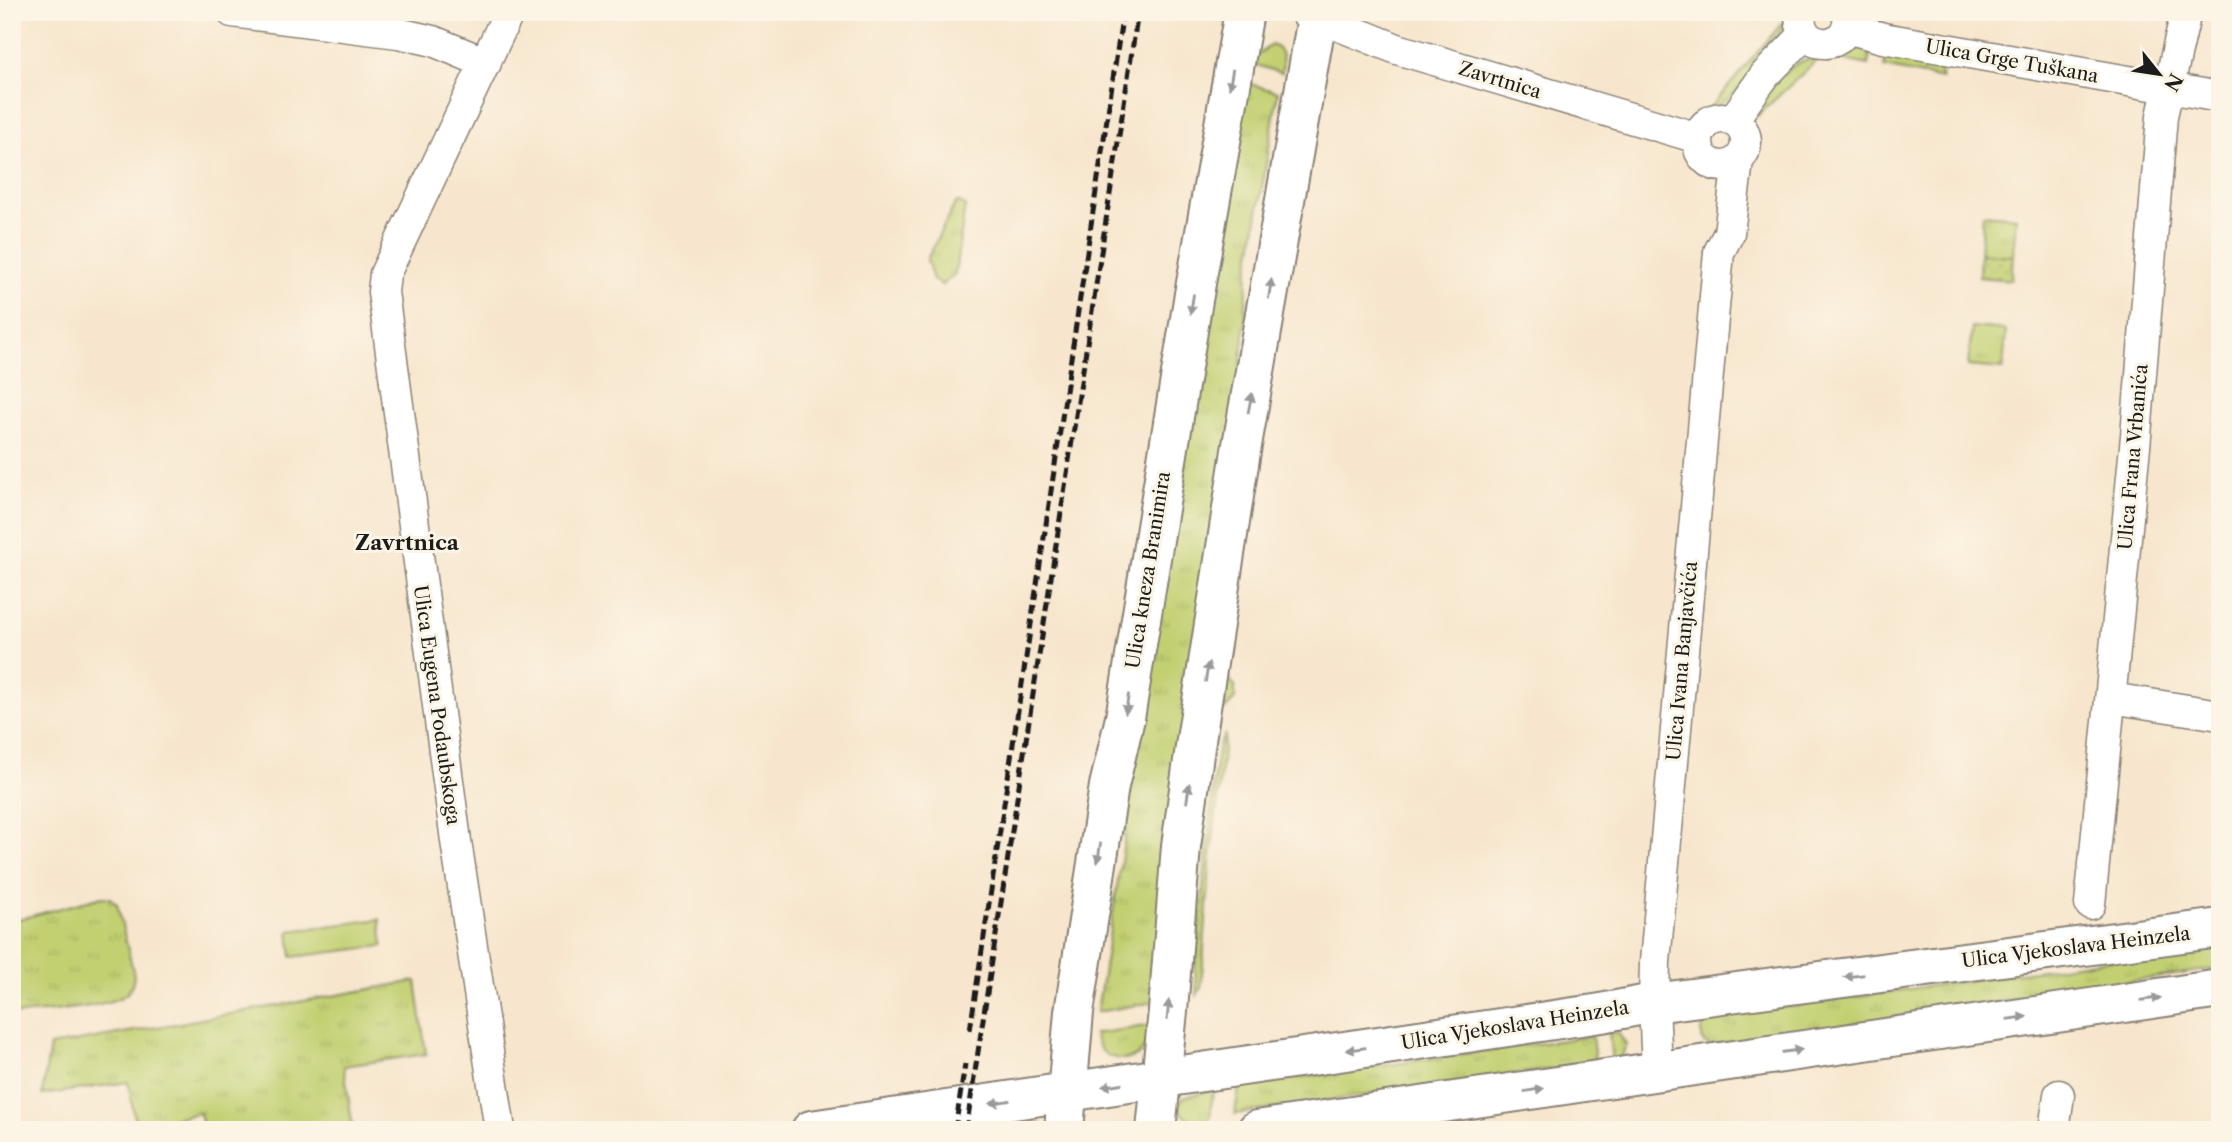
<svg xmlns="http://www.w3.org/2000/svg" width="2232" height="1142" viewBox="0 0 2232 1142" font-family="'Libre Caslon Text',serif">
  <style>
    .grass { fill: url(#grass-tufts); stroke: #6f7647; stroke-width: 2 }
    .park { fill: url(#park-dots); stroke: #6f7647; stroke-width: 2 }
    .pitch { fill: #c2d072; stroke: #6f7647; stroke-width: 2 }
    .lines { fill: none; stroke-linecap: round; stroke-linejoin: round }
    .minor-casing { stroke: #8a8174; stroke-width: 33 }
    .major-casing { stroke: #8a8174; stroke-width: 42 }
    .minor { stroke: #fff; stroke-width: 30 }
    .major { stroke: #fff; stroke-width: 38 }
    .rail { stroke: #1c1c1c; stroke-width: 5; stroke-dasharray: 10 5; stroke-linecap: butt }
    .oneway { fill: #999 }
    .labels { text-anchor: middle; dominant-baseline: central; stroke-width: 6; stroke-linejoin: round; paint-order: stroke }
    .street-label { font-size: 19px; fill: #1c1c1c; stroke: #fcf5e5 }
    .neighbourhood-label { font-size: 21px; font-weight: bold; fill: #1c1c1c; stroke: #fcf5e5 }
  </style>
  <defs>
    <pattern id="grass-tufts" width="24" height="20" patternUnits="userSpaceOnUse" patternTransform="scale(1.75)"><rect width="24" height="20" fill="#c2d072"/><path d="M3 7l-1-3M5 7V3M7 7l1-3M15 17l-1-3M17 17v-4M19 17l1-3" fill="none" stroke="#a6b262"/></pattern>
    <pattern id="park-dots" width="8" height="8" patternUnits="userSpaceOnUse" patternTransform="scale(1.75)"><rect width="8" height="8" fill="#c2d072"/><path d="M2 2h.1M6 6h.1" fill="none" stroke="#a6b262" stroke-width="1.8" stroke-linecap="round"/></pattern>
  </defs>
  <rect width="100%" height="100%" fill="#fcf5e5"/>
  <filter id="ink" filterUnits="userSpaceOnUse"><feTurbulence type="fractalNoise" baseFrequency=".0143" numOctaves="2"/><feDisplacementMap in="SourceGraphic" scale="14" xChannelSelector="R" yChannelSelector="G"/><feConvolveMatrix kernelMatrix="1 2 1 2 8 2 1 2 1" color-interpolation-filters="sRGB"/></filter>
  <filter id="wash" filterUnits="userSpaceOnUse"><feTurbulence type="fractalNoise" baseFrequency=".00686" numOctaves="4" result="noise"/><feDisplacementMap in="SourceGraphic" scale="28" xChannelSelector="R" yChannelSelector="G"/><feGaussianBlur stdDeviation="1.57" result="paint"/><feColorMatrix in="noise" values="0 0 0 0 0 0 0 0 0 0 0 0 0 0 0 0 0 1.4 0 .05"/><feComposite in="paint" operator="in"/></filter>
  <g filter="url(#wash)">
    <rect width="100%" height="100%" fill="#f7e6cd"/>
    <path class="grass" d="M1788,16C1779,40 1735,104 1710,108Z
      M1271,45C1285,49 1283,61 1282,73L1252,64L1256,56Z
      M1861,47L1871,49L1868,65L1834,58Z
      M1887,52L1937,61L1942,79L1884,67Z
      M1807,59L1817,60L1755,118C1760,95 1785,67 1807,59Z
      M1243,82L1278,92L1248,273L1244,338L1155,1002L1097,1012L1126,830L1131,763Z
      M958,202L965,206L955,274L942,285L933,280L927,259L955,204Z
      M1983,214L2016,217L2013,256L1980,254Z
      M1972,327L2006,330L2003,369L1968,366Z
      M1226,676L1235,686V699L1225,709L1219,710L1221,680Z
      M1225,734L1210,865L1201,988L1197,995L1195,970L1214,778L1219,744Z
      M102,897L110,898L117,904L134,975C133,982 132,989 126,994C110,1008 36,1012 12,1015V921Z
      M2220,944V968L1709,1046L1703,1042L1701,1031L1705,1019L1709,1018Z
      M416,981L426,1054L344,1066L353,1130H204L200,1113L136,1126L128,1082L42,1095L50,1046Z
      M1152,1025C1149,1034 1148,1045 1141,1052C1132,1063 1109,1060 1101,1050C1097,1045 1096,1039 1094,1034Z
      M1609,1032L1618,1033L1626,1044L1622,1056L1612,1063Z
      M1592,1036L1595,1063L1235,1114L1239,1086Z
      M1213,1090L1210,1119C1197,1121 1190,1121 1180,1112L1179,1105L1183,1097Z
      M1021,1118C1031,1119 1041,1120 1046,1130H1010L1011,1120Z"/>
    <path class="park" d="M1980,254L2013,256L2011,280L1979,277Z"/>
    <path class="pitch" d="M380,919L383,946L292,957L289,931Z"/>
  </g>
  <g filter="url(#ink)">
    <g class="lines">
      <defs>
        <path id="minor" d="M232,12L398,33L433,41L486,63
          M1305,12L1397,49L1698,138
          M1801,12C1794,53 1854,54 1848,12
          M1847,28L1883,38L2220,97
          M1698 142a24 24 0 1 1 48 0a24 24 0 1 1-48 0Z
          M1733,120L1765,75L1805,34
          M2111,698L2220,715
          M2090,904L2136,436L2162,116L2186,12
          M1657,1070L1654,1003L1655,962L1719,252L1729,233L1738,161
          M500,1130L456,841L383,292L385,274L509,12
          M2054,1130L2059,1095"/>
        <path id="major" d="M811,1130L1601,1013L1654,1003L2220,928
          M1064,1130L1074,1012L1109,786L1125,718L1193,300L1244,12
          M1156,1130L1168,1011L1181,846L1196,740L1241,451L1318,12
          M1257,1130L2220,989"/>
      </defs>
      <use href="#minor" class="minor-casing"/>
      <use href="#major" class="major-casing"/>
      <use href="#minor" class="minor"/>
      <use href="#major" class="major"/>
      <path class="rail" d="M970,1030L1123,12
        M955,1130L965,1064
        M966,1130L1138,12"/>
    </g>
    <defs><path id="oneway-solid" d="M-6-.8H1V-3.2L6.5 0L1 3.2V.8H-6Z" transform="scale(1.75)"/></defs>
    <g class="oneway">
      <use href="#oneway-solid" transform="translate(1231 79) rotate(100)"/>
      <use href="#oneway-solid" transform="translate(1270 289) rotate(-81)"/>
      <use href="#oneway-solid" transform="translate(1192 304) rotate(99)"/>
      <use href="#oneway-solid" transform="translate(1250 403) rotate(-79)"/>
      <use href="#oneway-solid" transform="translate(1207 672) rotate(-81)"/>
      <use href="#oneway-solid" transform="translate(1127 704) rotate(99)"/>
      <use href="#oneway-solid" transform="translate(1188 793) rotate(-82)"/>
      <use href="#oneway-solid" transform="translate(1099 853) rotate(99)"/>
      <use href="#oneway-solid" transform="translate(1854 976) rotate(172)"/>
      <use href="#oneway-solid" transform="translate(2151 999) rotate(-8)"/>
      <use href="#oneway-solid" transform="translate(1168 1010) rotate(-85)"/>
      <use href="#oneway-solid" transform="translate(2017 1018) rotate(-8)"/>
      <use href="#oneway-solid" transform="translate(1356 1049) rotate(172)"/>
      <use href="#oneway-solid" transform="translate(1792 1051) rotate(-8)"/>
      <use href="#oneway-solid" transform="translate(1112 1085) rotate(171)"/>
      <use href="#oneway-solid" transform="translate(1534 1090) rotate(-9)"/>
      <use href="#oneway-solid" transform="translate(1000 1102) rotate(171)"/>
    </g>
  </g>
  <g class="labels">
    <g class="street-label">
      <text transform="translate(2012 61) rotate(10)">Ulica Grge Tuškana</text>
      <text transform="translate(1500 80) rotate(17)">Zavrtnica</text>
      <text transform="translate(2133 457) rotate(-85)">Ulica Frana Vrbanića</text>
      <text transform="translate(1148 570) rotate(-81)">Ulica kneza Branimira</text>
      <text transform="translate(1682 661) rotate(-85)">Ulica Ivana Banjavčića</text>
      <text transform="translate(437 705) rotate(82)">Ulica Eugena Podaubskoga</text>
      <text transform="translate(2076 947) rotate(-7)">Ulica Vjekoslava Heinzela</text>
      <text transform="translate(1515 1025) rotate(-9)">Ulica Vjekoslava Heinzela</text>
    </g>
    <g class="neighbourhood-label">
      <text x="407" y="542">Zavrtnica</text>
    </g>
  </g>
  <rect width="2232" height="1142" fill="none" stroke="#fcf5e5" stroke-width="42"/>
  <g transform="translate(2159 74) rotate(120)" stroke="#fcf5e5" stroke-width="5" paint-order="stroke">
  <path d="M0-5L12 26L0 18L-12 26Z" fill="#1c1c1c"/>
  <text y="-10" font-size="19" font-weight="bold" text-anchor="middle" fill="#1c1c1c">N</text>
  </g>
</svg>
